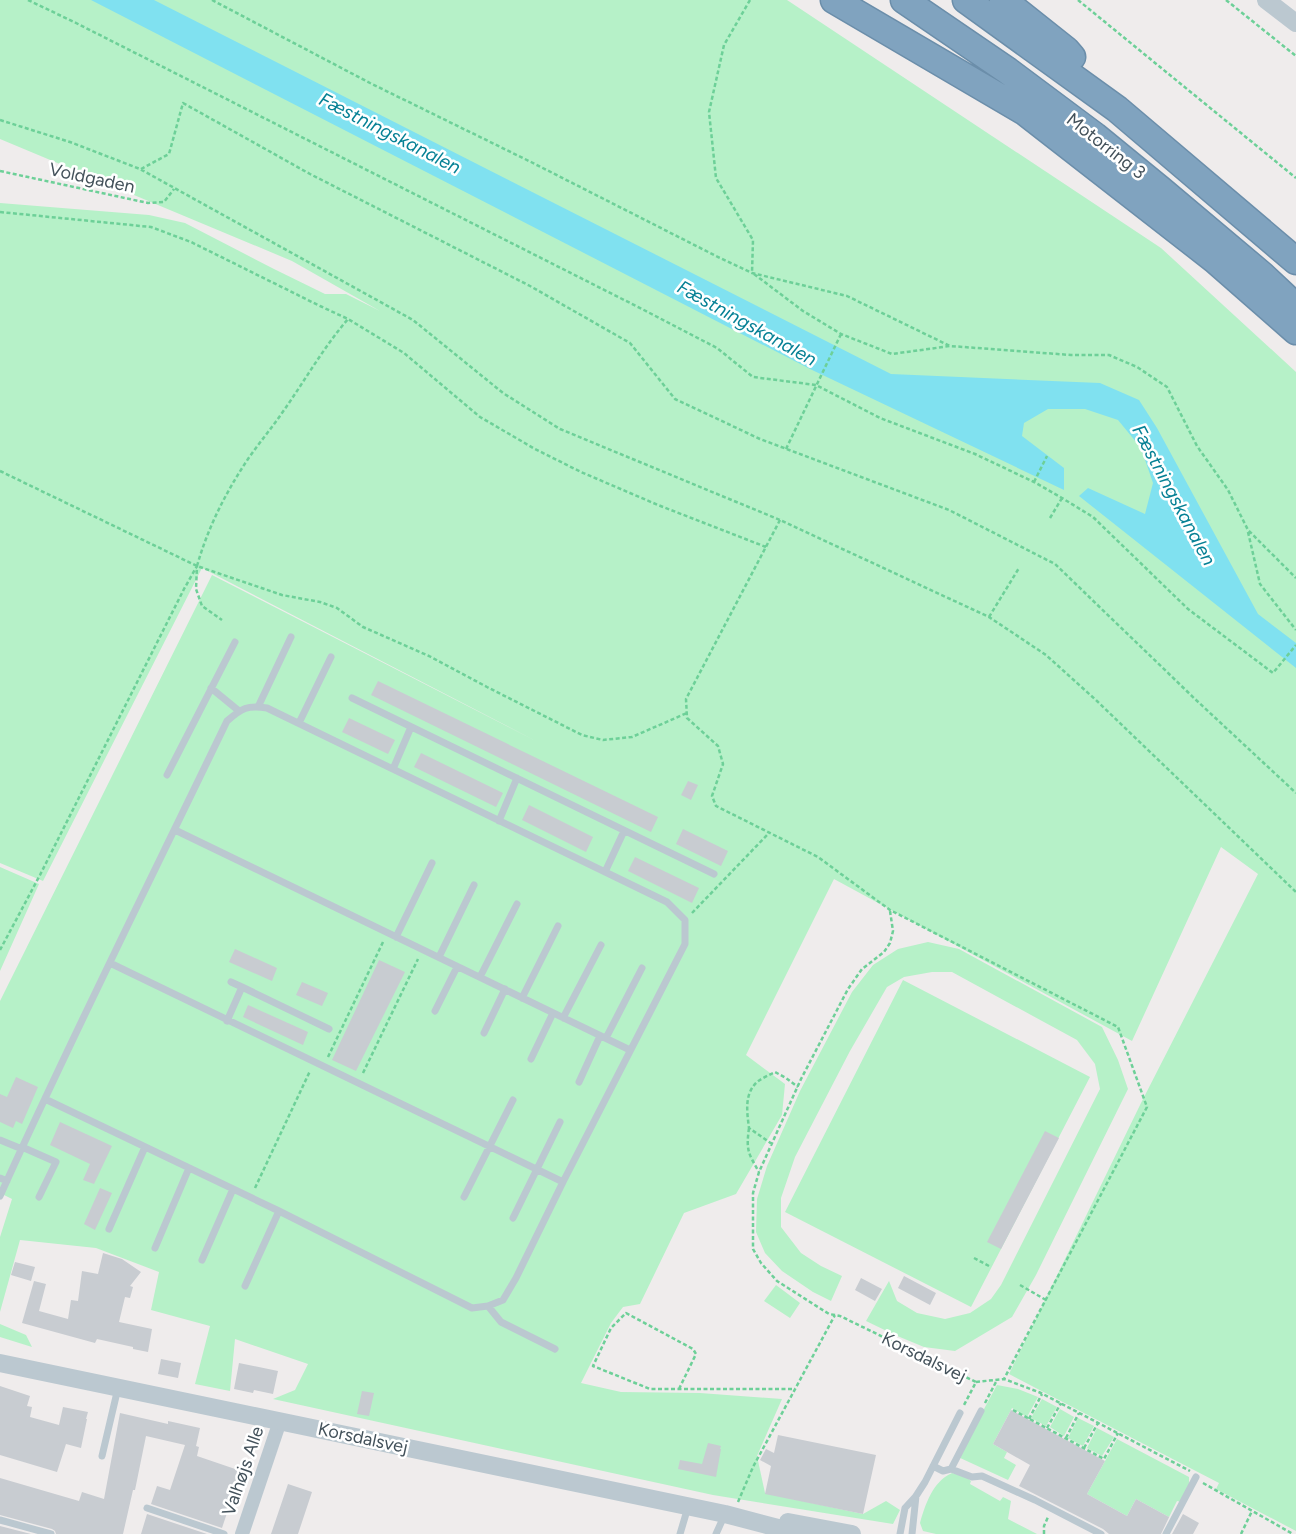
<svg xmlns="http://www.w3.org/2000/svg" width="1296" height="1534" viewBox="0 0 1296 1534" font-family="Figtree,sans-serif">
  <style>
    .green { fill: #b6f1c8 }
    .water { fill: #80e1f0 }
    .building { fill: #c8ccd1 }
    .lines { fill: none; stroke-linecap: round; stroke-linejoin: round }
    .motorway-casing { stroke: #6b8eaa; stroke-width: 29 }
    .path { stroke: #6dd098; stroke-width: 2.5; stroke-dasharray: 4 2.5; stroke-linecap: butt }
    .service { stroke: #bbc8d0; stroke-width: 7 }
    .minor { stroke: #bbc8d0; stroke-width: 14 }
    .tertiary { stroke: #bbc8d0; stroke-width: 18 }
    .motorway { stroke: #80a3bf; stroke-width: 26 }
    .labels { text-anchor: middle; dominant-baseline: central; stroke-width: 5; stroke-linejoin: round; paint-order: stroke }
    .street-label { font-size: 18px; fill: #43515a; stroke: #fff }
    .water-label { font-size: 19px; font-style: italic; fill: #068195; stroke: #fff }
  </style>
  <rect width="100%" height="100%" fill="#efecec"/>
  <path class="green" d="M0,0H787L1161,248L1296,372V1531L1216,1489L1219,1483L1009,1374L1141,1103L1258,874L1221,847L1132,1041L834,879L746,1055L785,1084L782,1115L736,1194L684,1213L640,1304L623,1307L611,1323L581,1383L621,1392L700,1393L782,1399L757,1456L765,1493L863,1514L886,1501L900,1510L893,1524L713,1495L273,1399L295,1390L308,1364L235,1339L230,1391L195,1384L210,1326L151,1310L159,1272L96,1248L20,1240L0,1312V1237L12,1199L0,1193V1001L212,575L536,741L202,568L43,881L0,863V203L149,215L185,223L274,269L325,294H346L380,311L292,261L0,139Z
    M0,867L39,884L0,971Z
    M928,942L959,949L1102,1027L1118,1060L1128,1089L1036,1275L1012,1317L955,1351L924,1347L895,1335L866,1321L889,1281L897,1301L917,1313L945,1319L970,1313L991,1299L1001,1285L1100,1089L1095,1064L1077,1040L952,972H932L904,977L887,987L850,1051L795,1157L781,1198V1227L801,1253L821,1266L842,1276L831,1301L813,1292L782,1271L765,1253L756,1232L757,1199L767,1166L800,1091L852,992L873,965L898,949Z
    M903,980L1090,1077L971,1307L785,1212Z
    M776,1285L800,1303L790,1318L764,1301Z
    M0,1324L26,1335L32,1347L0,1337Z
    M997,1385L1018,1389L1038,1397L1027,1417L1012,1408L993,1444L1007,1452L1004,1458L1016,1465L1008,1480L958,1457Z
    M1042,1399L1057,1407L1046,1426L1031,1418Z
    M1060,1409L1074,1417L1064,1436L1050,1427Z
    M1078,1418L1094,1426L1083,1446L1068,1438Z
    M1097,1428L1114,1437L1102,1456L1087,1448Z
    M1117,1439L1189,1477V1484L1181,1502L1177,1501L1169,1517L1136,1499L1127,1516L1087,1494Z
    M952,1473L965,1476L971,1481L970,1484L1000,1501L1003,1497L1011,1501L1008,1519L1037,1534H936L923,1531L920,1523C925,1505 933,1481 952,1473Z"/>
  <path class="water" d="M91,0H154L891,374L1100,383L1139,400L1157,428L1258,614L1296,643V668L1079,496L1088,488L1145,514L1153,483L1141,448L1118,420L1085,409H1048L1024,423L1022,436L1064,468V490L810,369Z"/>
  <path class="building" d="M378,681L658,817L651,832L371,695Z
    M349,718L395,740L388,754L342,732Z
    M421,753L503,793L496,807L414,767Z
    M688,781L698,785L691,800L681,795Z
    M529,805L593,837L586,852L522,820Z
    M683,829L728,851L721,866L676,844Z
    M635,857L699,888L692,903L628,871Z
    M235,949L277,968L272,981L229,962Z
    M379,960L405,972L356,1071L332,1060Z
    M302,982L328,993L322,1006L296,995Z
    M248,1005L308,1032L303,1045L243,1017Z
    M16,1077L38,1087L22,1124L16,1121L13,1128L0,1122V1094L7,1097Z
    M60,1122L112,1146L94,1184L83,1180L90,1164L50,1145Z
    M1045,1131L1059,1138L1001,1249L987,1242Z
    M100,1188L112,1193L95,1230L84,1224Z
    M103,1253L122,1259L141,1272L130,1286L133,1287L130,1298L125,1297L119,1322L152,1329L148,1352L133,1349V1347L97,1339L95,1343L22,1323L34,1281L46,1284L39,1311L68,1319L71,1300L78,1301L82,1271L98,1274Z
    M15,1262L35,1267L31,1281L11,1275Z
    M904,1276L936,1293L930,1305L898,1288Z
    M861,1278L882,1289L875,1301L855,1290Z
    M161,1359L181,1363L178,1378L158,1374Z
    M239,1363L278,1371L273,1394L254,1390L253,1393L234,1389Z
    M0,1386L30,1396L27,1406L32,1407L30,1417L59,1425L63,1407L88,1412L86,1419H87L81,1448L66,1444L57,1472L0,1455Z
    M362,1391L374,1393L369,1416L357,1414Z
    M1011,1410L1105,1461L1087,1494L1127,1516L1136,1499L1169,1517L1173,1509L1161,1534H1109L1103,1529L1019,1486L1030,1465L993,1444Z
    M120,1413L168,1424V1421L200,1428L196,1446L199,1447L197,1456L241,1471L222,1528L151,1504L157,1486L170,1490L185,1445L146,1436L135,1490H133L123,1534H56L55,1531L52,1529L0,1515V1478L79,1501L82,1492L104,1499Z
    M778,1435L876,1455L863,1514L765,1494L771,1466L760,1460L766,1449L774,1453Z
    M708,1443L721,1446L720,1449H721L716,1477L678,1469L680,1460L702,1464Z
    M288,1484L312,1492L298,1534H271Z
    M147,1514L207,1534H141Z
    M1183,1514L1199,1523L1193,1534H1172Z
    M0,1526L31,1534H0Z"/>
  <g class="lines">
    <defs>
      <path id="motorway" d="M834,0L1025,112L1215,260L1296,331
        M904,0L1008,71L1095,136L1161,190L1262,275L1296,307
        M966,0L1117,109L1296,261
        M1003,0L1066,50L1072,57"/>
    </defs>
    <use href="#motorway" class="motorway-casing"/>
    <path class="path" d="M28,0L74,22L642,309L717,348L753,377L816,385L880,418L975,454L1034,482L1062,498L1093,517L1188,609L1273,673L1296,645
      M212,0L370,83L531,162L718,257L752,273L847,296L950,346
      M750,0L724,45L709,112L716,178L753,240L752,273
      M1078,0L1296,178
      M1226,0L1296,56
      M0,120L70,142L140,169L413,320L503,393L560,429L780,520L989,617L1046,655L1097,701L1296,892
      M141,169L169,154L183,103L310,174L530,286L630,343L675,399L760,439L949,510L1055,564L1195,699L1296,793
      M0,171L148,203L164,202L174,189
      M0,212L151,227L191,242L320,306L348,319L404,353L480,417L535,449L581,472L658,505L766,547
      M754,274L803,311L841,334L892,354L950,346L1071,355H1109L1137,367L1167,387L1197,446L1228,490L1248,530L1296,578
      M786,449L841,334
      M0,471L197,566L282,595L320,602L337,608L363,627L429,656L487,687L582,735L603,740L632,737L687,713
      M1034,482L1047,456
      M1050,518L1062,498
      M780,520L686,699L687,718L718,746L723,764L712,796L716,806L818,857L890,910L1118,1027L1147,1107L1004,1379
      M1248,532L1260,584L1296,630
      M197,566C208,527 226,492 248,459C259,443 271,429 282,413C304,382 323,348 348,319
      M989,617L1019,568
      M890,911L893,931L890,943L884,952L862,969L848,989L801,1079L759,1172L753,1193V1249L761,1263L777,1281L829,1314L840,1316L976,1382L964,1405
      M692,913L769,833
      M0,950L40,875L184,589L197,566L196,589L202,606L222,620
      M328,1057L383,942
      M363,1073L418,959
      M749,1128C746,1150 748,1153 759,1172
      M772,1144L749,1128C747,1112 744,1094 757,1082C762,1078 769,1075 775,1072L786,1078L798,1087
      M255,1188L310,1071
      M974,1258L989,1266
      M1020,1285L1046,1300
      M976,1382L1004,1379L1041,1393L1190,1471
      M679,1389L696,1354L693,1349L626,1313L611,1328L593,1366L650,1389H795
      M985,1403L997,1380
      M1013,1410L1104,1459L1118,1433
      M1029,1419L1042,1394
      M1047,1428L1061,1403
      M1066,1438L1079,1413
      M1084,1448L1098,1423
      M1203,1483L1293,1534
      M738,1502L753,1467L835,1315
      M1044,1534V1526L1048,1517
      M1241,1534L1252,1511"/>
    <path class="service" d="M211,688L239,711
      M352,698L714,874
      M258,707L291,637
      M299,723L331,657
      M393,769L411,727
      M167,775L235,642
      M499,821L517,778
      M175,830L630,1050
      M605,872L624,831
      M396,937L432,863
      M439,957L474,885
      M480,977L517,904
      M231,982L242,987
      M522,998L558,926
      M435,1011L457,967
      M563,1018L601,945
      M227,1021L242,987L329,1029
      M484,1033L505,989
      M606,1038L642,968
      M531,1059L553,1013
      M579,1082L600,1036
      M45,1099L279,1211L472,1308L488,1306L503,1300L516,1278L563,1182
      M0,1140L22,1149
      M22,1147L56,1162L39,1197
      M0,1178L7,1181
      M0,1196C72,1036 151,879 227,721C242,708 247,705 267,708L667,902L685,920V944L563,1182L110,963
      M464,1197L513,1100
      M513,1218L560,1122
      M109,1229L145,1147
      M155,1248L189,1168
      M202,1260L233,1189
      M245,1286L279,1211
      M488,1306L501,1322L555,1349
      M102,1456L118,1388
      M933,1466L943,1471L951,1469L972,1477L982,1476L1035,1500L1101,1534
      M951,1469L981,1411
      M147,1508L224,1534
      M0,1520L51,1534
      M680,1534L688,1507
      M716,1534L725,1514
      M900,1534L905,1508L916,1496L925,1482L960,1413
      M912,1534L916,1496
      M1166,1534L1196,1477"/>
    <path class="minor" d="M242,1534L280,1421"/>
    <path class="tertiary" d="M1266,0L1296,23
      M0,1363L725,1514L801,1534
      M788,1522L852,1534"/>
    <use href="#motorway" class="motorway"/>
  </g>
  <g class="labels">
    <g class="street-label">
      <text transform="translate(1106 146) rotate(38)">Motorring 3</text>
      <text transform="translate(92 178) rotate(12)">Voldgaden</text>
      <text transform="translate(924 1357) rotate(26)">Korsdalsvej</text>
      <text transform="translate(363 1438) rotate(12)">Korsdalsvej</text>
      <text transform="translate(243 1471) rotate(-71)">Valhøjs Alle</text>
    </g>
    <g class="water-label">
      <text transform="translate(390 133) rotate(27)">Fæstningskanalen</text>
      <text transform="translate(747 323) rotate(29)">Fæstningskanalen</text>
      <text transform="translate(1174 495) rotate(62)">Fæstningskanalen</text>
    </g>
  </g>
</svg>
